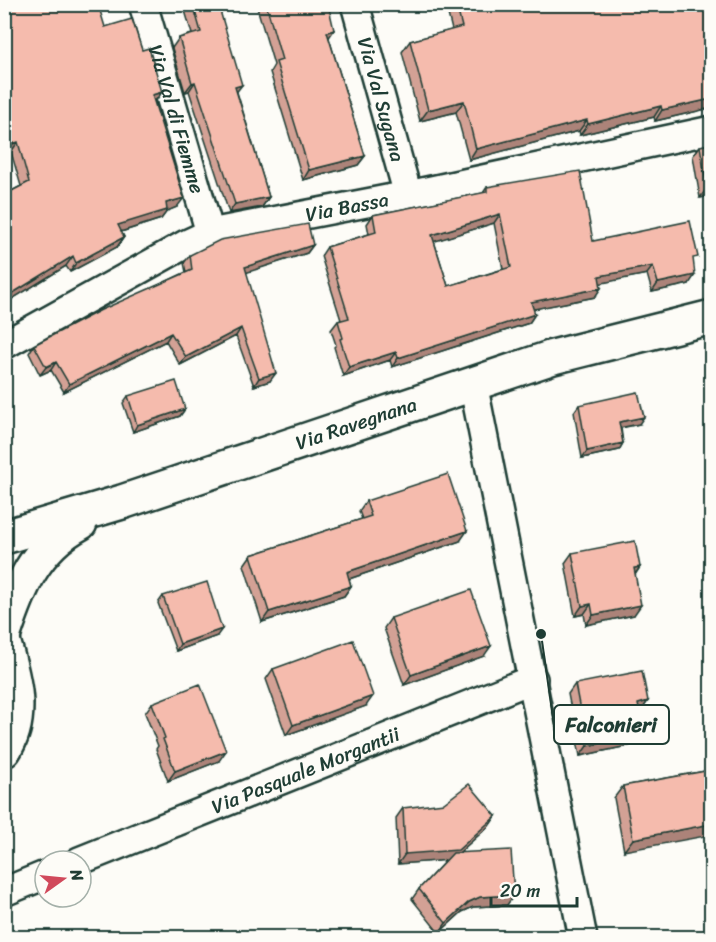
<svg xmlns="http://www.w3.org/2000/svg" width="716" height="942" viewBox="0 0 716 942" font-family="Sriracha,sans-serif">
  <style>
    .lines { fill: none; stroke-linecap: round; stroke-linejoin: round }
    .street-casing { stroke: #1f3d34; stroke-width: 32 }
    .secondary-casing { stroke: #1f3d34; stroke-width: 38 }
    .street { stroke: #fdfcf7; stroke-width: 27 }
    .secondary { stroke: #fdfcf7; stroke-width: 33 }
    .wall { fill: #d3a195; stroke: #1f3d34; stroke-width: 1.5; fill-rule: evenodd }
    .shaded-wall { fill: #ac8379; stroke: #1f3d34; stroke-width: 1.5 }
    .building { fill: #f5bbad; stroke: #1f3d34; stroke-width: 1.5; fill-rule: evenodd }
    .labels { text-anchor: middle; dominant-baseline: central; stroke-width: 4.5; stroke-linejoin: round; paint-order: stroke }
    .street-label { font-size: 20px; fill: #1f3d34; stroke: #fdfcf7 }
    .leader { fill: none; stroke: #1f3d34; stroke-width: 2 }
    .callout-dot { fill: #1f3d34; stroke: #fdfcf7; stroke-width: 2 }
    .callout { fill: #fdfcf7; stroke: #1f3d34; stroke-width: 2 }
    .callout-label { font-size: 21px; text-anchor: middle; font-weight: bold; fill: #1f3d34 }
  </style>
  <rect width="100%" height="100%" fill="#fdfcf7"/>
  <filter id="ink" filterUnits="userSpaceOnUse"><feTurbulence type="fractalNoise" baseFrequency=".0167" numOctaves="2"/><feDisplacementMap in="SourceGraphic" scale="12" xChannelSelector="R" yChannelSelector="G"/><feConvolveMatrix kernelMatrix="1 2 1 2 8 2 1 2 1" color-interpolation-filters="sRGB"/></filter>
  <g filter="url(#ink)">
    <g class="lines">
      <defs>
        <g id="street">
          <path id="s1" d="M143,4L210,233"/>
          <path id="s2" d="M355,4L408,195"/>
          <path id="s3" d="M4,345L186,244L210,233L408,195L712,130"/>
          <path d="M473,383L583,938"/>
          <path id="s4" d="M79,861L533,679"/>
          <path d="M4,892L45,875"/>
        </g>
        <g id="secondary">
          <path id="s5" d="M4,537L122,502L553,357L712,317"/>
          <path d="M4,634C19,588 35,547 80,523"/>
          <path d="M4,644C14,678 25,718 4,750"/>
        </g>
      </defs>
      <use href="#street" class="street-casing"/>
      <use href="#secondary" class="secondary-casing"/>
      <use href="#street" class="street"/>
      <use href="#secondary" class="secondary"/>
    </g>
    <path class="wall" d="M4,4L105,27L142,50L162,92L155,102L177,207L167,211L161,219L121,232L124,237L117,247L70,272L66,266L4,304V195L21,186L11,152L4,154Z
      M183,4H226L218,7L237,92L269,197L262,207L229,213L189,91L185,92L172,48L179,38L192,34Z
      M256,4H328L329,38L365,156L358,165L303,180L270,72L274,65Z
      M447,4H711V108L655,121L654,117L580,135L579,131L469,160L456,112L420,121L402,52L410,41L452,30L446,6Z
      M711,144V196L700,198L693,156L700,146Z
      M487,187L593,241L693,263L689,284L652,292L647,274L600,283L595,297L533,309L535,314L529,323L392,367L390,360L343,376L334,347L336,345L331,330L338,321L341,320L321,256L327,247L369,234L367,224L373,215L483,193ZM494,223L503,269L448,286L434,241Z
      M313,245L307,253L246,272L270,381L254,386L236,336L180,365L166,341L64,392L51,370L40,375L29,353L34,345L186,272L184,263L190,255Z
      M128,396L185,409L180,416L133,432L123,403Z
      M579,405L639,424L621,428L623,443L619,450L582,458L574,412Z
      M366,501L460,541L349,579L351,586L344,596L262,622L244,565L251,555L362,519L359,511Z
      M572,553L640,567L635,575L634,615L586,625L584,614L575,616L565,563Z
      M163,596L217,636L176,651L158,603Z
      M391,618L484,656L404,685L384,628Z
      M273,669L366,706L286,735L266,679Z
      M575,684L648,701L641,711L639,712L637,744L580,756L568,694Z
      M152,703L219,761L168,781L156,749L158,746L145,713Z
      M711,770L624,851L614,798L623,786Z
      M403,808L496,816L489,826L458,853L507,905L473,907L462,912L439,933L412,899L419,889L446,860L398,864L396,818Z"/>
    <path class="shaded-wall" d="M334,30L328,39L327,32Z
      M195,82L189,91L185,92L192,83Z
      M242,85L235,94V87Z
      M162,92L155,101L146,104L152,95Z
      M711,99V108L655,121L662,110Z
      M464,101L456,112L420,121L428,110Z
      M661,106L654,117L580,135L588,124Z
      M587,120L579,131L469,160L476,149Z
      M18,142L11,152L4,154V147Z
      M365,156L358,165L303,180L309,170Z
      M711,187V196L700,198L707,188Z
      M269,197L262,207L229,213L235,204Z
      M184,198L177,207L167,211L161,219L111,235L118,225L166,203Z
      M500,214L494,223L426,244L432,235Z
      M124,237L117,247L70,272L76,263Z
      M313,245L307,253L239,275L245,267Z
      M73,256L66,266L4,304V302L8,296Z
      M653,266L647,274L593,285L599,276Z
      M695,275L689,284L652,292L658,283Z
      M601,288L595,297L524,311L531,302Z
      M535,314L529,323L392,367L398,358Z
      M241,328L236,336L180,365L186,357Z
      M171,333L166,341L64,392L69,384Z
      M396,352L390,360L343,376L349,367Z
      M56,362L51,370L40,375L46,367Z
      M276,373L270,381L254,386L259,378Z
      M185,409L180,416L133,432L137,425Z
      M644,417L639,424L614,429L619,422Z
      M623,443L619,450L582,458L587,451Z
      M467,531L460,541L340,582L347,572Z
      M640,567L633,577L634,568Z
      M351,586L344,596L262,622L269,612Z
      M591,604L584,614L575,616L582,606Z
      M641,605L634,615L586,625L593,615Z
      M222,629L217,636L176,651L180,644Z
      M491,646L484,656L404,685L411,675Z
      M373,696L366,706L286,735L293,725Z
      M648,701L641,711L631,713L638,704Z
      M644,734L637,744L580,756L587,746Z
      M226,751L219,761L168,781L175,771Z
      M496,816L489,826L451,860L398,864L405,854Z
      M711,824V835L624,851L633,839Z
      M514,895L507,905L473,907L462,912L439,933L446,923L469,902L480,897Z"/>
    <path class="building" d="M4,4H98L105,27L132,19L142,50L149,48L162,92L152,95L184,198L166,203L167,210L118,225L124,237L76,263L73,256L8,296L4,290V195L29,182L18,142L4,147Z
      M193,4H218L242,85L235,87L269,197L235,204L195,82L192,83L179,38L201,32Z
      M266,4H328L334,30L327,32L365,156L309,170L276,62L282,60Z
      M456,4H711V99L662,110L661,106L588,124L587,120L476,149L464,101L428,110L410,41L462,27Z
      M711,144V187L707,188L700,146Z
      M580,171L593,241L690,221L698,257L693,258L695,275L658,283L653,266L599,276L601,288L531,302L535,314L398,358L396,352L349,367L340,339L343,338L338,321L349,318L327,247L376,232L373,215L487,192V187ZM500,214L511,267L448,286L432,235Z
      M308,224L313,245L245,267L276,373L259,378L241,328L186,357L171,333L69,384L56,362L46,367L34,345L101,310L192,270L190,255L220,240Z
      M176,381L185,409L137,425L128,396Z
      M638,392L644,417L619,422L623,443L587,451L579,405Z
      M448,474L467,531L347,572L351,586L269,612L251,555L371,516L366,501Z
      M635,541L640,567L634,568L641,605L593,615L591,604L582,606L572,553Z
      M207,582L222,629L180,644L163,596Z
      M471,590L491,646L411,675L391,618Z
      M353,640L373,696L293,725L273,669Z
      M642,671L648,701L638,704L644,734L587,746L575,684Z
      M200,684L226,751L175,771L163,739L165,738L152,703Z
      M711,770V824L633,839L623,786Z
      M469,784L496,816L458,850L405,854L403,808L444,803Z
      M511,850L514,895L480,897L469,902L446,923L419,889L453,853Z"/>
  </g>
  <g class="labels">
    <g class="street-label">
      <text stroke="none"><textPath href="#s2" startOffset="99">Via Val Sugana</textPath></text>
      <text stroke="none"><textPath href="#s1" startOffset="120">Via Val di Fiemme</textPath></text>
      <text stroke="none"><textPath href="#s3" startOffset="374">Via Bassa</textPath></text>
      <text stroke="none"><textPath href="#s5" startOffset="370">Via Ravegnana</textPath></text>
      <text stroke="none"><textPath href="#s4" startOffset="244">Via Pasquale Morgantii</textPath></text>
    </g>
  </g>
  <path class="leader" d="M541 634L554 725"/>
  <circle class="callout-dot" cx="541" cy="634" r="6"/>
  <rect class="callout" x="554" y="705" width="115" height="39" rx="6"/>
  <g class="callout-label">
    <text x="611" y="732">Falconieri</text>
  </g>
  <rect width="716" height="942" fill="none" stroke="#fdfcf7" stroke-width="24"/>
  <rect x="12" y="12" width="692" height="918" fill="none" stroke="#1f3d34" stroke-width="2" filter="url(#ink)"/>
  <g transform="translate(63 879) rotate(75)"><circle r="28" fill="#fdfcf7" stroke="#a4b0a9" stroke-width="1.5"/>
  <path d="M0-4.5L10 22L0 15L-10 22Z" fill="#d1495b"/>
  <text y="-9" font-size="16" font-weight="bold" text-anchor="middle" fill="#1f3d34">N</text>
  </g>
  <path d="M491 897v9h86v-9" fill="none" stroke="#1f3d34" stroke-width="3"/>
  <text x="500" y="897" font-size="18" fill="#1f3d34" stroke="#fdfcf7" stroke-width="4.5" paint-order="stroke">20 m</text>
</svg>
